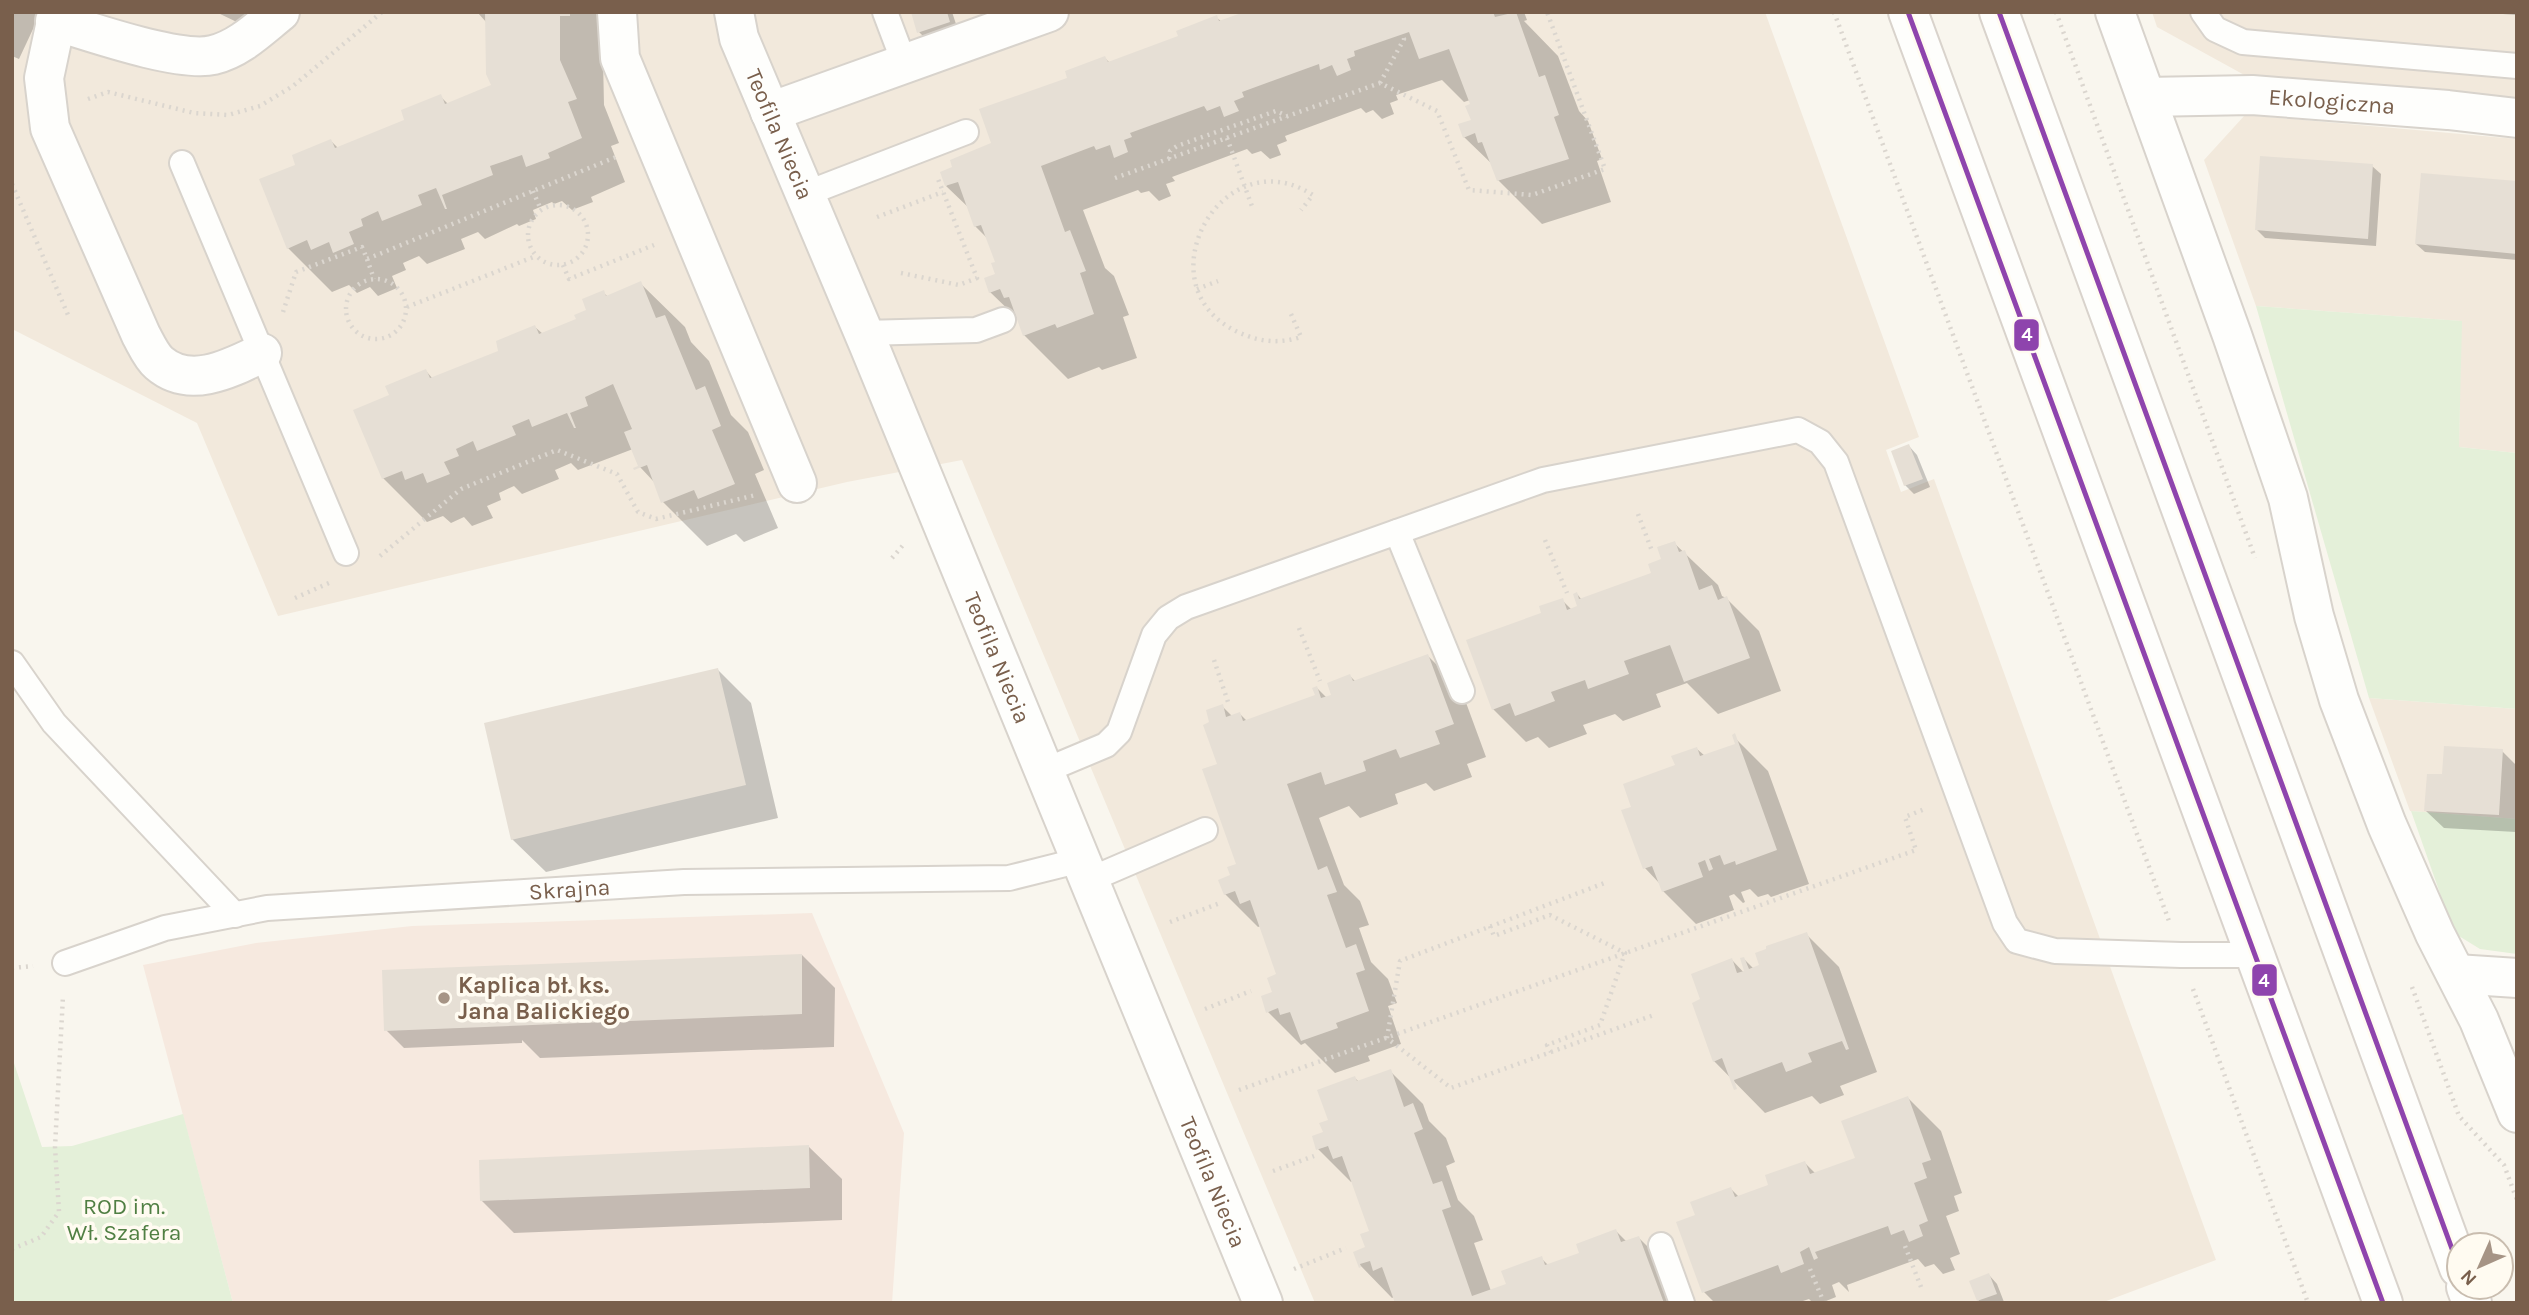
<svg xmlns="http://www.w3.org/2000/svg" width="2529" height="1315" viewBox="0 0 2529 1315" font-family="Karla,sans-serif">
  <style>
    .residential { fill: #f2e9dc }
    .commercial { fill: #f6e9df }
    .green { fill: #e4f0d9 }
    .shadow { fill: #0003 }
    .building { fill: #e6dfd5 }
    .lines { fill: none; stroke-linecap: round; stroke-linejoin: round }
    .service-casing { stroke: #d8d3cc; stroke-width: 28 }
    .minor-casing { stroke: #d8d3cc; stroke-width: 42 }
    .secondary-casing { stroke: #d9d3cc; stroke-width: 42 }
    .path { stroke: #dbd6cf; stroke-width: 4.5; stroke-dasharray: 2 5; stroke-linecap: butt }
    .service { stroke: #fefefc; stroke-width: 24 }
    .minor { stroke: #fefefc; stroke-width: 38 }
    .secondary { stroke: #fefefc; stroke-width: 38 }
    .bus-1-casing { stroke: #fffbf1; stroke-width: 10 }
    .bus-1 { stroke: #8e44ad; stroke-width: 5 }
    .poi-dot { fill: #a69485; stroke: #fffbf1; stroke-width: 2.5 }
    .labels { text-anchor: middle; dominant-baseline: central; stroke-width: 7; stroke-linejoin: round; paint-order: stroke }
    .street-label { font-size: 23px; fill: #795f4c; stroke: #fffbf1 }
    .poi-label { font-size: 23px; font-weight: bold; fill: #795f4c; stroke: #fffbf1; text-anchor: start }
    .park-label { font-size: 23px; fill: #507f43; stroke: #fffbf1 }
    .line-badge { stroke: #fffbf1; stroke-width: 2.5 }
    .badge-label { font-size: 19px; text-anchor: middle; font-weight: bold; fill: #fff }
  </style>
  <rect width="100%" height="100%" fill="#f9f6ee"/>
  <path class="residential" d="M12,12H1765L1919,437L1886,450L1901,492L1934,479L2216,1260L2101,1303H1315L962,460L847,482L278,616L197,423L12,329Z
    M2152,12H2517V99L2248,77L2157,27Z
    M2245,115L2517,139V453L2459,447L2461,321L2256,306L2204,160Z
    M2369,698L2517,709V819L2410,811Z"/>
  <path class="commercial" d="M812,913L904,1133L892,1303H233L143,965L256,943L412,926Z"/>
  <path class="green" d="M2256,306L2462,321L2459,447L2517,453V709L2369,698Z
    M2411,811L2517,819V954L2480,949L2454,933Z
    M12,1057L42,1147L72,1146L183,1114L233,1303H12Z"/>
  <path class="shadow" d="M12,12H41L19,59L12,56Z
    M216,12H286L243,25Z
    M477,12H608L603,59L604,105L619,143L611,146L625,182L591,197L593,202L572,210L562,201L554,204L552,202L533,210L536,219L519,226L517,224L485,239L478,232L461,239L465,249L427,264L419,256L403,263L406,270L392,276L397,288L378,296L370,287L357,293L349,285L332,292L288,248L297,166L331,141L339,149L407,121L440,96L448,104L493,86L487,23Z
    M912,12H952L958,30L927,40L919,32Z
    M1249,12H1524L1527,20L1524,21L1558,56L1579,111L1588,121L1602,159L1597,161L1611,202L1542,224L1498,180L1493,165L1464,137L1473,121L1470,100L1464,102L1442,80L1396,95L1398,100L1390,103L1394,114L1382,119L1373,110L1366,113L1361,108L1285,136L1287,141L1277,145L1281,155L1270,159L1261,151L1252,154L1247,149L1172,177L1175,181L1166,184L1171,196L1159,201L1149,191L1141,193L1138,190L1083,210L1105,268L1114,276L1129,315L1123,317L1137,358L1102,370L1099,367L1068,379L1024,335L1019,320L990,292L998,275L997,263L988,239L975,226L969,208L946,186L1069,79L1105,58L1110,63L1180,37L1216,17L1222,22Z
    M2474,12H2517V15Z
    M2372,166L2381,174L2376,246L2265,238L2257,230Z
    M2517,183V260L2425,252L2416,244Z
    M641,284L685,327L691,342L709,361L731,415L748,432L764,470L755,474L778,528L744,542L736,534L707,546L663,502L655,483L640,467L633,449L578,470L571,463L555,470L559,479L522,494L514,486L499,493L501,500L487,506L493,518L472,526L464,517L451,523L443,516L427,522L383,478L392,396L426,371L433,379L500,352L535,327L543,334L578,320L603,292L608,297Z
    M1909,446L1917,455L1930,487L1914,494L1905,485Z
    M1674,543L1718,585L1722,596L1726,598L1759,631L1781,691L1718,714L1687,683L1656,694L1661,707L1623,721L1615,714L1583,725L1587,734L1549,748L1538,737L1526,742L1493,709L1544,614L1562,600L1572,610L1580,607L1577,594L1582,600L1654,574Z
    M1428,656L1461,689L1486,757L1467,764L1472,777L1434,791L1426,783L1395,794L1398,804L1360,818L1349,806L1319,818L1344,885L1360,901L1369,925L1359,928L1371,962L1388,979L1397,1003L1388,1006L1401,1044L1368,1056L1370,1061L1335,1073L1305,1043L1301,1045L1268,1012L1279,975L1261,926L1258,927L1225,894L1238,865L1212,723L1222,706L1232,716L1240,714L1247,721L1317,696V688L1327,698L1333,696L1350,676L1356,682Z
    M718,670L751,703L778,818L546,872L512,839Z
    M1735,738L1768,771L1809,884L1771,897L1768,894L1758,897L1750,889L1741,892L1745,902L1743,903L1734,894L1729,896L1734,910L1696,924L1663,891L1661,885L1645,868L1633,808L1697,749L1705,756L1737,745Z
    M2502,751L2517,766L2516,832L2444,828L2426,811Z
    M1806,934L1839,967L1877,1072L1840,1086L1844,1095L1820,1104L1812,1096L1765,1113L1714,1061L1703,1000L1732,960L1748,977L1744,959L1754,969Z
    M802,955L835,988L834,1047L540,1058L522,1040V1043L404,1048L386,1030Z
    M1390,1071L1423,1104L1429,1121L1446,1138L1455,1162L1446,1166L1458,1200L1474,1216L1483,1240L1474,1243L1491,1291L1508,1285L1541,1258L1549,1266L1581,1254L1616,1231L1627,1242L1639,1238L1672,1271L1684,1303H1397L1394,1297L1392,1298L1359,1264L1367,1248L1371,1232L1353,1182H1351L1318,1149L1331,1121L1355,1078L1359,1082Z
    M1908,1098L1941,1131L1962,1193L1954,1196L1959,1211L1946,1216L1960,1254L1950,1258L1955,1270L1943,1274L1934,1264L1925,1267L1918,1259L1847,1285L1849,1292L1839,1282L1832,1285L1836,1297L1821,1303H1813L1809,1299L1797,1303H1715L1704,1292L1697,1216L1731,1189L1739,1197L1770,1186L1805,1163L1816,1174L1857,1159Z
    M808,1146L842,1179V1220L514,1233L481,1200Z
    M1989,1275L1997,1284L2004,1302L1981,1303L1978,1300Z"/>
  <path class="building" d="M485,12H570V16H560V60L577,99L568,102L582,138L548,153L550,158L526,167L522,155L490,166L493,175L442,195L447,209H445L436,188L418,195L422,205L382,221L378,211L361,219L363,226L349,232L354,244L333,253L329,242L311,250L307,240L287,249L259,179L295,165L292,155L331,139L335,148L404,120L401,110L441,94L445,104L491,85L486,74Z
    M911,12H947L950,22L917,33Z
    M1244,12H1493L1495,17L1516,12L1539,77L1545,75L1559,115L1554,117L1569,159L1497,181L1482,142L1478,143L1475,133L1463,138L1458,124L1471,120L1465,106L1470,104L1449,49L1419,59L1409,32L1354,51L1355,56L1347,59L1351,70L1337,76L1332,65L1320,70L1319,64L1242,92L1244,97L1234,101L1239,111L1224,117L1220,106L1207,111L1204,106L1130,133L1132,137L1124,140L1128,152L1114,158L1110,145L1096,150L1094,146L1041,166L1065,232L1070,230L1086,271L1080,273L1094,314L1057,328L1055,324L1023,336L1009,297L1004,298L1000,289L989,293L984,278L995,274L991,263L995,262L981,225L974,227L958,182L945,186L940,172L952,167L950,160L991,143L979,109L1067,78L1065,71L1105,56L1108,62L1178,36L1176,31L1217,15L1219,21Z
    M2260,156L2373,164L2368,239L2255,230Z
    M2421,173L2517,181V254L2415,244Z
    M641,281L656,318L665,315L696,390L705,386L721,426L712,430L735,484L698,499L694,490L661,503L647,465L634,470L633,468L638,466L624,432L632,429L613,384L585,397L588,406L570,413L576,428H574L567,413L532,427L529,419L512,426L516,435L477,451L473,441L456,449L459,456L444,462L450,474L427,483L423,473L405,480L402,471L382,479L353,410L389,395L385,386L426,369L430,378L498,351L496,341L535,325L539,334L576,319L574,315L586,310L582,299L604,290L606,296Z
    M1909,444L1923,479L1904,486L1891,451Z
    M1675,541L1679,552L1685,550L1699,590L1712,585L1718,600L1727,596L1750,658L1684,682L1670,645L1624,661L1629,674L1588,689L1585,680L1551,692L1555,701L1515,716L1510,703L1492,710L1466,640L1541,613L1539,606L1563,598L1567,610L1577,606L1573,594L1577,592L1579,599L1651,573L1648,564L1661,559L1657,547Z
    M1428,654L1454,724L1435,731L1440,744L1400,758L1396,749L1363,761L1366,771L1325,785L1321,772L1287,784L1318,870L1327,866L1337,892L1327,895L1346,948L1356,944L1365,970L1356,973L1369,1011L1336,1023L1338,1028L1301,1041L1290,1012L1280,1015L1278,1008L1266,1013L1261,996L1272,992L1267,978L1276,974L1250,900L1240,904L1235,891L1224,895L1218,880L1230,875L1227,867L1236,864L1202,769L1217,764L1203,725L1209,722L1206,710L1223,704L1226,717L1240,712L1243,721L1315,695L1312,688L1317,686L1321,698L1331,695L1327,683L1350,674L1353,681Z
    M718,668L746,785L511,840L484,723Z
    M1735,733L1777,850L1736,865L1735,861L1724,865L1720,855L1709,859L1713,869L1709,871L1705,860L1698,863L1703,877L1662,892L1652,866L1643,869L1621,810L1631,807L1623,784L1675,765L1671,756L1697,747L1700,756L1735,744L1732,735Z
    M2444,746L2503,749L2499,815L2424,811L2427,774H2442Z
    M1807,932L1849,1049L1846,1050L1842,1041L1808,1053L1812,1062L1786,1072L1782,1062L1734,1080L1737,1089L1734,1090L1722,1058L1713,1062L1692,1003L1700,999L1691,974L1732,958L1737,973L1744,971L1740,958L1744,957L1749,969L1759,965L1755,953L1766,949V946Z
    M802,954V1014L384,1031L382,970Z
    M1391,1069L1404,1107L1413,1103L1423,1129L1414,1133L1433,1184L1442,1181L1451,1207L1442,1210L1472,1296L1506,1284L1501,1271L1542,1256L1545,1265L1579,1253L1576,1244L1616,1229L1621,1242L1639,1236L1664,1303H1395L1382,1267L1373,1271L1370,1261L1360,1264L1361,1267L1359,1268L1353,1252L1365,1247L1360,1234L1369,1231L1342,1156L1333,1159L1328,1146L1316,1150L1312,1136L1323,1132L1319,1123L1328,1120L1317,1090L1355,1076L1357,1081Z
    M1908,1096L1931,1160L1922,1163L1927,1178L1914,1183L1928,1221L1919,1225L1923,1236L1909,1242L1904,1230L1891,1235L1888,1226L1815,1252L1818,1258L1814,1260L1809,1247L1800,1252L1804,1264L1781,1273L1778,1265L1702,1293L1676,1222L1695,1215L1690,1202L1731,1187L1735,1197L1768,1185L1765,1175L1805,1161L1810,1174L1855,1158L1841,1121Z
    M809,1145L810,1188L480,1201L479,1160Z
    M1989,1273L1997,1294L1977,1301L1969,1281Z"/>
  <g class="lines">
    <defs>
      <g id="service">
        <path d="M885,12L905,65"/>
        <path d="M2203,12L2215,29L2243,42L2517,66"/>
        <path d="M182,163L346,553"/>
        <path d="M805,194L966,132"/>
        <path d="M864,333L976,330L1003,320"/>
        <path d="M1397,532L1462,691"/>
        <path d="M12,663L54,723L235,915"/>
        <path d="M1044,771L1106,745L1119,732L1154,635L1168,618L1186,607L1543,480L1798,430L1820,442L1836,462L2005,923L2017,941L2055,951L2181,955H2255"/>
        <path d="M1089,880L1205,830"/>
        <path id="s1" d="M65,963L165,928L267,908L684,882L1009,878L1081,860"/>
        <path d="M1661,1245L1682,1303"/>
      </g>
      <g id="minor">
        <path d="M58,12L44,78L50,128L141,335C146,344 151,356 159,363C190,390 231,368 262,353"/>
        <path d="M617,12L620,58L797,483"/>
        <path id="s2" d="M734,12L739,38L868,343L1263,1303"/>
        <path d="M2115,12L2232,335L2288,498L2314,616L2339,700L2387,825L2435,934L2479,1020L2517,1113"/>
        <path d="M55,21C91,32 180,63 213,55C239,49 260,28 280,12"/>
        <path id="s3" d="M2146,97L2252,95L2448,110L2517,118"/>
        <path d="M770,112L1049,12"/>
        <path d="M2456,974L2517,978"/>
      </g>
      <path id="secondary" d="M1908,12L2383,1303
        M1999,12L2459,1268
        M2466,1287L2472,1303"/>
    </defs>
    <use href="#service" class="service-casing"/>
    <use href="#minor" class="minor-casing"/>
    <use href="#secondary" class="secondary-casing"/>
    <path class="path" d="M1834,12L2169,921
      M2056,12L2255,558
      M1380,83L1404,39L1402,35
      M88,99L108,92L194,113L228,115L260,106L293,86L382,12
      M1227,138L1253,209
      M1169,159L1170,151L1177,146L1276,111L1287,116
      M1115,178L1380,83L1437,111L1469,190L1532,195L1605,169L1547,12
      M12,184L68,315
      M533,191L541,210
      M528 235a30 30 0 1 1 60 0a30 30 0 1 1-60 0Z
      M877,217L943,192
      M367,259L374,279
      M563,265L569,279L654,245
      M901,273L959,285L977,278L938,179
      M346 309a30 30 0 1 1 60 0a30 30 0 1 1-60 0Z
      M1197,289L1218,281
      M407,307L536,256
      M283,312L296,272L362,247L367,259L616,157
      M1291,314L1301,337C1279,344 1259,342 1238,332C1140,287 1221,136 1313,195L1301,210
      M1638,514L1652,551
      M1545,540L1567,593
      M380,556L461,489L557,450L617,474L638,512L656,519L756,495
      M892,558L904,544
      M295,598L329,583
      M1299,628L1320,681
      M1214,660L1228,702
      M1170,922L1220,903
      M1490,926L1494,936L1550,915L1625,953L1600,1025L1547,1045L1551,1052L1451,1088L1387,1038L1400,961L1607,882
      M12,968L33,966
      M2412,987L2459,1116L2504,1165L2517,1200
      M2193,989L2308,1303
      M1205,1009L1251,991
      M1551,1052L1654,1015
      M1239,1090L1916,850L1905,817L1927,808
      M1273,1171L1314,1156
      M1905,1246L1921,1287
      M12,1249L41,1237L59,1212L55,1147L63,996
      M1294,1269L1346,1248
      M1810,1269L1824,1303"/>
    <use href="#service" class="service"/>
    <use href="#minor" class="minor"/>
    <use href="#secondary" class="secondary"/>
    <defs>
      <path id="bus-1" d="M1908,12L2383,1303
        M1999,12L2459,1268"/>
    </defs>
    <use href="#bus-1" class="bus-1-casing"/>
    <use href="#bus-1" class="bus-1"/>
  </g>
  <circle class="poi-dot" cx="444" cy="998" r="7"/>
  <g class="labels">
    <g class="street-label">
      <text stroke="none"><textPath href="#s3" startOffset="186">Ekologiczna</textPath></text>
      <text stroke="none"><textPath href="#s2" startOffset="131">Teofila Niecia</textPath></text>
      <text stroke="none"><textPath href="#s2" startOffset="698">Teofila Niecia</textPath></text>
      <text stroke="none"><textPath href="#s1" startOffset="513">Skrajna</textPath></text>
      <text stroke="none"><textPath href="#s2" startOffset="1265">Teofila Niecia</textPath></text>
    </g>
    <g class="poi-label">
      <text x="458" y="985">Kaplica bł. ks.<tspan x="458" dy="26">Jana Balickiego</tspan></text>
    </g>
    <g class="park-label">
      <text x="124" y="1206">ROD im.<tspan x="124" dy="26">Wł. Szafera</tspan></text>
    </g>
  </g>
  <g class="line-badge">
    <rect x="2013" y="318" width="27" height="34" rx="7" fill="#8e44ad"/>
    <rect x="2251" y="963" width="27" height="34" rx="7" fill="#8e44ad"/>
  </g>
  <g class="badge-label">
    <text x="2027" y="341">4</text>
    <text x="2264" y="987">4</text>
  </g>
  <rect width="2529" height="1315" fill="none" stroke="#795f4c" stroke-width="28"/>
  <g transform="translate(2480 1266) rotate(225)"><circle r="33" fill="#fffbf1" stroke="#c9bdaf" stroke-width="2"/>
  <path d="M0-5L12 26L0 18L-12 26Z" fill="#a69485"/>
  <text y="-10" font-size="19" font-weight="bold" text-anchor="middle" fill="#795f4c">N</text>
  </g>
</svg>
